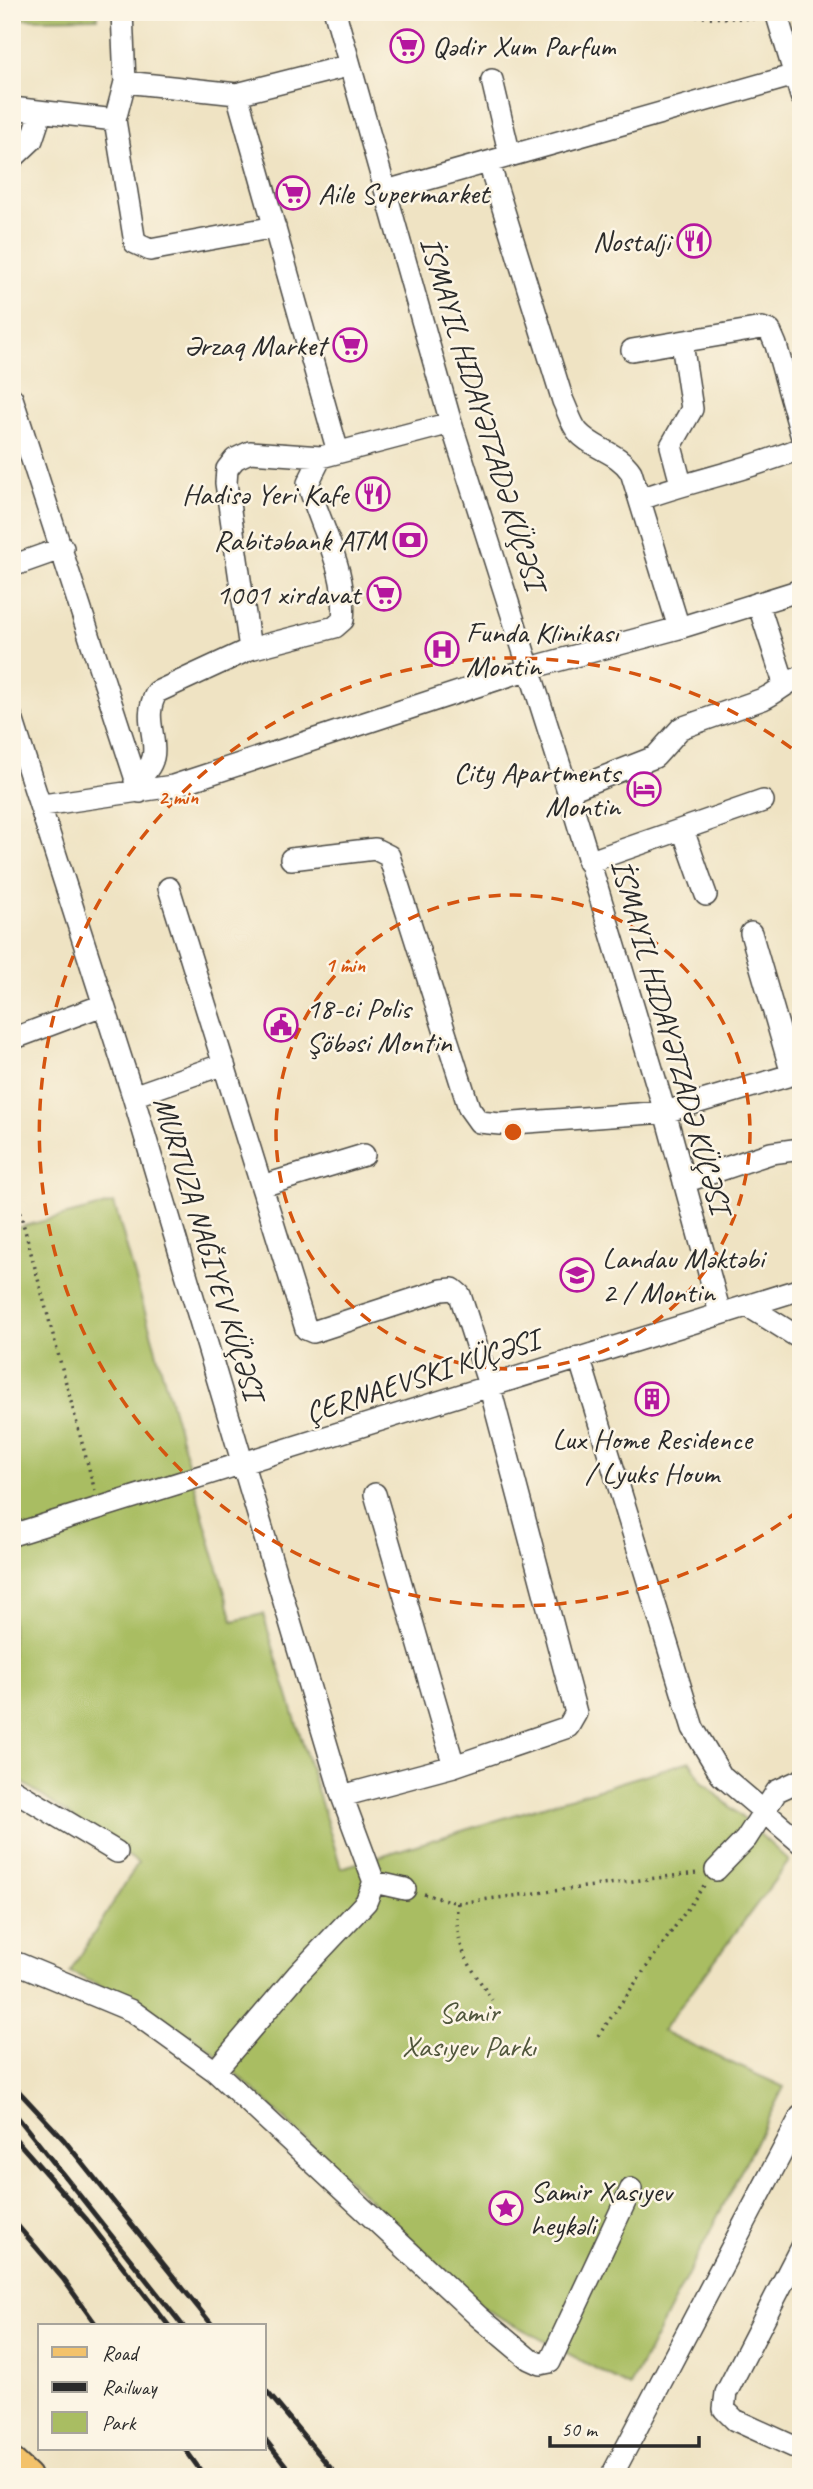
<svg xmlns="http://www.w3.org/2000/svg" width="813" height="2489" viewBox="0 0 813 2489" font-family="Caveat,sans-serif">
  <style>
    .green { fill: #a9bd62; stroke: #6a7446; stroke-width: 2 }
    .lines { fill: none; stroke-linecap: round; stroke-linejoin: round }
    .minor-casing { stroke: #484742; stroke-width: 24 }
    .major-casing { stroke: #484742; stroke-width: 32 }
    .path { stroke: #484742; stroke-width: 3.5; stroke-dasharray: 2 5; stroke-linecap: butt }
    .minor { stroke: #fff; stroke-width: 21 }
    .major { stroke: #f3c26a; stroke-width: 28 }
    .rail { stroke: #2b2b2b; stroke-width: 5 }
    .ring { fill: none; stroke: #d5540f; stroke-width: 3.5; stroke-dasharray: 12 9 }
    .labels { text-anchor: middle; dominant-baseline: central; stroke-width: 5; stroke-linejoin: round; paint-order: stroke }
    .poi-label { font-size: 30px; fill: #2b2b2b; stroke: #fcf5e5; text-anchor: start }
    .street-label { font-size: 30px; fill: #2b2b2b; stroke: #fcf5e5 }
    .park-label { font-size: 30px; fill: #51573c; stroke: #fcf5e5 }
    .centre { fill: #d5540f; stroke: #fcf5e5; stroke-width: 3.5 }
    .ring-label { font-size: 21px; text-anchor: middle; font-weight: bold; fill: #d5540f; stroke: #fcf5e5; stroke-width: 5; stroke-linejoin: round; paint-order: stroke }
  </style>
  <rect width="100%" height="100%" fill="#fcf5e5"/>
  <filter id="ink" filterUnits="userSpaceOnUse"><feTurbulence type="fractalNoise" baseFrequency=".0143" numOctaves="2"/><feDisplacementMap in="SourceGraphic" scale="14" xChannelSelector="R" yChannelSelector="G"/><feConvolveMatrix kernelMatrix="1 2 1 2 8 2 1 2 1" color-interpolation-filters="sRGB"/></filter>
  <filter id="wash" filterUnits="userSpaceOnUse"><feTurbulence type="fractalNoise" baseFrequency=".00686" numOctaves="4" result="noise"/><feDisplacementMap in="SourceGraphic" scale="28" xChannelSelector="R" yChannelSelector="G"/><feGaussianBlur stdDeviation="1.57" result="paint"/><feColorMatrix in="noise" values="0 0 0 0 0 0 0 0 0 0 0 0 0 0 0 0 0 1.4 0 .05"/><feComposite in="paint" operator="in"/></filter>
  <g filter="url(#wash)">
    <rect width="100%" height="100%" fill="#efe3c3"/>
    <path class="green" d="M12,12H98V18L12,19Z
      M114,1203L233,1621L263,1614L341,1868L690,1761L702,1781L789,1861L662,2031L784,2087L630,2387L485,2309L209,2048L140,2004L70,1972L138,1863L12,1775V1229Z"/>
  </g>
  <g filter="url(#ink)">
    <g class="lines">
      <defs>
        <path id="minor" d="M122,12L125,82L115,120L135,243L150,250L275,227
          M335,12L451,423L568,791L665,1112L720,1313
          M776,12L801,96
          M492,80L510,156
          M125,82L237,94L347,66
          M237,94L338,452
          M12,108L115,120
          M12,159L32,140L41,113
          M489,163L563,401C568,411 571,424 578,432C594,450 617,451 631,472L679,628
          M386,191L795,75
          M632,350L762,328L770,331L776,345L801,434
          M12,398L140,792
          M681,484L671,446L692,409L682,343
          M641,499C693,480 749,470 801,448
          M12,566L63,548
          M758,603L784,683
          M250,649L226,483L227,469L235,459L250,452L321,457L451,423
          M12,718L133,1096L342,1796L374,1882L366,1902L297,1975L215,2071
          M135,781C175,753 136,726 157,692L250,649L335,627L343,620C348,571 321,529 308,483L321,457
          M568,791L655,757L681,728L763,699C777,693 786,682 801,677
          M43,805L173,786L541,665L679,628L801,590
          M683,830L706,895
          M291,859L375,849L389,856L469,1108L479,1122L500,1124L665,1112L801,1072
          M588,862L763,801
          M169,888L306,1329L313,1332L442,1290L453,1289L460,1295L490,1388L576,1713L568,1727L454,1766L342,1796
          M751,933L792,1074
          M12,1039L103,1005
          M133,1096L224,1064
          M684,1182L771,1153L801,1149
          M262,1186L364,1155
          M748,1306L801,1339
          M579,1357L693,1728L721,1775L801,1843
          M375,1494L454,1766
          M12,1535L801,1289
          M12,1789L117,1852
          M716,1870L746,1839L777,1791L801,1780
          M374,1882L405,1889
          M19,1964L132,2011L215,2071L479,2317L529,2359L540,2364L550,2362L631,2189
          M801,2247L726,2393L724,2409L735,2420L801,2450
          M611,2477L801,2116"/>
        <path id="major" d="M12,2463L27,2477"/>
      </defs>
      <use href="#minor" class="minor-casing"/>
      <use href="#major" class="major-casing"/>
      <path class="path" d="M577,12L757,19
        M20,1212L95,1491
        M424,1894L457,1903L697,1873
        M457,1903C455,1950 468,1962 492,2000
        M598,2036L705,1884"/>
      <use href="#minor" class="minor"/>
      <use href="#major" class="major"/>
      <path class="rail" d="M12,2084L64,2140L213,2326
        M12,2110L183,2326
        M12,2135L87,2220L169,2326
        M12,2219L64,2280L97,2326
        M264,2388L338,2477
        M264,2438L295,2477
        M185,2449L205,2477"/>
    </g>
  </g>
  <g class="ring">
    <circle cx="513" cy="1132" r="237"/>
    <path d="M798 1511A474 474 0 1 1 798 753"/>
  </g>
  <defs>
    <symbol id="supermarket-ring" viewBox="-11 -11 22 22"><circle r="9.5" fill="#fcf5e5" stroke="#b5179e" stroke-width="1.5"/><path d="M-6-5.5h2.5l.6 2H6L4.5 2H-2.5L-4.4-4H-6ZM-1.5 3.2a1.3 1.3 0 1 0 .1 0ZM3 3.2a1.3 1.3 0 1 0 .1 0Z" fill="#b5179e"/></symbol>
    <symbol id="restaurant-ring" viewBox="-11 -11 22 22"><circle r="9.5" fill="#fcf5e5" stroke="#b5179e" stroke-width="1.5"/><path d="M-5-6h1v4h1v-4h1v4h1v-4h1v5L-1.5 .5V6h-2V.5L-5-1ZM5-6V6H3V1.5H1.5Q1.5-4 5-6Z" fill="#b5179e"/></symbol>
    <symbol id="bank-ring" viewBox="-11 -11 22 22"><circle r="9.5" fill="#fcf5e5" stroke="#b5179e" stroke-width="1.5"/><path d="M-6-4H6V4H-6ZM0-2.3a2.3 2.3 0 1 0 0 4.6a2.3 2.3 0 1 0 0-4.6Z" fill="#b5179e"/></symbol>
    <symbol id="hospital-ring" viewBox="-11 -11 22 22"><circle r="9.5" fill="#fcf5e5" stroke="#b5179e" stroke-width="1.5"/><path d="M-5-5h3v3.5h4V-5h3V5h-3V1.5h-4V5h-3Z" fill="#b5179e"/></symbol>
    <symbol id="hotel-ring" viewBox="-11 -11 22 22"><circle r="9.5" fill="#fcf5e5" stroke="#b5179e" stroke-width="1.5"/><path d="M-6-4.5h1.5V1H6V5H4.5V3h-9V5H-6ZM-4 0a1.8 1.8 0 1 1 3.6 0ZM.5 0V-2.5h3Q6-2.5 6 0Z" fill="#b5179e"/></symbol>
    <symbol id="civic-ring" viewBox="-11 -11 22 22"><circle r="9.5" fill="#fcf5e5" stroke="#b5179e" stroke-width="1.5"/><path d="M-.6-6.5H3V-4.5H.6V-3L4-1V1h2V6H-6V1h2V-1L-.6-3ZM-1.2 2.5V6h2.4V2.5Z" fill="#b5179e"/></symbol>
    <symbol id="school-ring" viewBox="-11 -11 22 22"><circle r="9.5" fill="#fcf5e5" stroke="#b5179e" stroke-width="1.5"/><path d="M0-5L7-2L0 1L-7-2ZM-4 1L0 2.5L4 1V4Q0 6-4 4Z" fill="#b5179e"/></symbol>
    <symbol id="building-ring" viewBox="-11 -11 22 22"><circle r="9.5" fill="#fcf5e5" stroke="#b5179e" stroke-width="1.5"/><path d="M-4-6H4V6H1V3H-1V6H-4ZM-2.5-4.3h1.7v1.8h-1.7ZM.8-4.3h1.7v1.8H.8ZM-2.5-1h1.7V.8h-1.7ZM.8-1h1.7V.8H.8Z" fill="#b5179e"/></symbol>
    <symbol id="sight-ring" viewBox="-11 -11 22 22"><circle r="9.5" fill="#fcf5e5" stroke="#b5179e" stroke-width="1.5"/><path d="M0-6L1.8-2.2L6-1.7L2.9 1.2L3.7 5.4L0 3.3L-3.7 5.4L-2.9 1.2L-6-1.7L-1.8-2.2Z" fill="#b5179e"/></symbol>
  </defs>
  <g fill-rule="evenodd">
    <use href="#supermarket-ring" x="388" y="27" width="38" height="38"/>
    <use href="#supermarket-ring" x="274" y="174" width="38" height="38"/>
    <use href="#restaurant-ring" x="675" y="222" width="38" height="38"/>
    <use href="#supermarket-ring" x="331" y="326" width="38" height="38"/>
    <use href="#restaurant-ring" x="354" y="475" width="38" height="38"/>
    <use href="#bank-ring" x="391" y="521" width="38" height="38"/>
    <use href="#supermarket-ring" x="365" y="575" width="38" height="38"/>
    <use href="#hospital-ring" x="423" y="630" width="38" height="38"/>
    <use href="#hotel-ring" x="625" y="770" width="38" height="38"/>
    <use href="#civic-ring" x="262" y="1006" width="38" height="38"/>
    <use href="#school-ring" x="558" y="1256" width="38" height="38"/>
    <use href="#building-ring" x="633" y="1380" width="38" height="38"/>
    <use href="#sight-ring" x="487" y="2189" width="38" height="38"/>
  </g>
  <g class="labels">
    <g class="poi-label">
      <text x="432" y="46">Qədir Xum Parfum</text>
      <text x="318" y="193">Aile Supermarket</text>
      <text x="670" y="241" text-anchor="end">Nostalji</text>
      <text x="326" y="345" text-anchor="end">Ərzaq Market</text>
      <text x="348" y="494" text-anchor="end">Hadisə Yeri Kafe</text>
      <text x="386" y="540" text-anchor="end">Rabitəbank ATM</text>
      <text x="360" y="594" text-anchor="end">1001 xirdavat</text>
      <text x="466" y="632">Funda Klinikası<tspan x="466" dy="34">Montin</tspan></text>
      <text x="620" y="772" text-anchor="end">City Apartments<tspan x="620" dy="34">Montin</tspan></text>
      <text x="306" y="1008">18-ci Polis<tspan x="306" dy="34">Şöbəsi Montin</tspan></text>
      <text x="602" y="1258">Landau Məktəbi<tspan x="602" dy="34">2 / Montin</tspan></text>
      <text x="652" y="1439" text-anchor="middle">Lux Home Residence<tspan x="652" dy="34">/ Lyuks Houm</tspan></text>
      <text x="530" y="2191">Samir Xasıyev<tspan x="530" dy="34">heykəli</tspan></text>
    </g>
    <g class="street-label">
      <text transform="translate(483 413) rotate(73)">İSMAYIL HIDAYƏTZADƏ KÜÇƏSI</text>
      <text transform="translate(671 1036) rotate(74)">İSMAYIL HIDAYƏTZADƏ KÜÇƏSI</text>
      <text transform="translate(209 1248) rotate(73)">MURTUZA NAĞIYEV KÜÇƏSI</text>
      <text transform="translate(422 1376) rotate(-18)">ÇERNAEVSKI KÜÇƏSI</text>
    </g>
    <g class="park-label">
      <text x="469" y="2012">Samir<tspan x="469" dy="34">Xasıyev Parkı</tspan></text>
    </g>
  </g>
  <circle cx="513" cy="1132" r="10" class="centre"/>
  <g class="ring-label">
    <text x="178" y="804">2 min</text>
    <text x="345" y="972">1 min</text>
  </g>
  <rect width="813" height="2489" fill="none" stroke="#fcf5e5" stroke-width="42"/>
  <rect x="38" y="2324" width="228" height="126" fill="#fcf5e5" stroke="#a8a49b" stroke-width="2"/>
  <rect x="52" y="2347" width="35" height="10" fill="#f3c26a" stroke="#a8a49b" stroke-width="2"/>
  <text x="102" y="2360" font-size="21" fill="#2b2b2b">Road</text>
  <rect x="52" y="2382" width="35" height="10" fill="#2b2b2b" stroke="#a8a49b" stroke-width="2"/>
  <text x="102" y="2394" font-size="21" fill="#2b2b2b">Railway</text>
  <rect x="52" y="2412" width="35" height="21" fill="#a9bd62" stroke="#a8a49b" stroke-width="2"/>
  <text x="102" y="2430" font-size="21" fill="#2b2b2b">Park</text>
  <path d="M550 2436v10h149v-10" fill="none" stroke="#2b2b2b" stroke-width="3.5"/>
  <text x="561" y="2436" font-size="21" fill="#2b2b2b" stroke="#fcf5e5" stroke-width="5" paint-order="stroke">50 m</text>
</svg>
